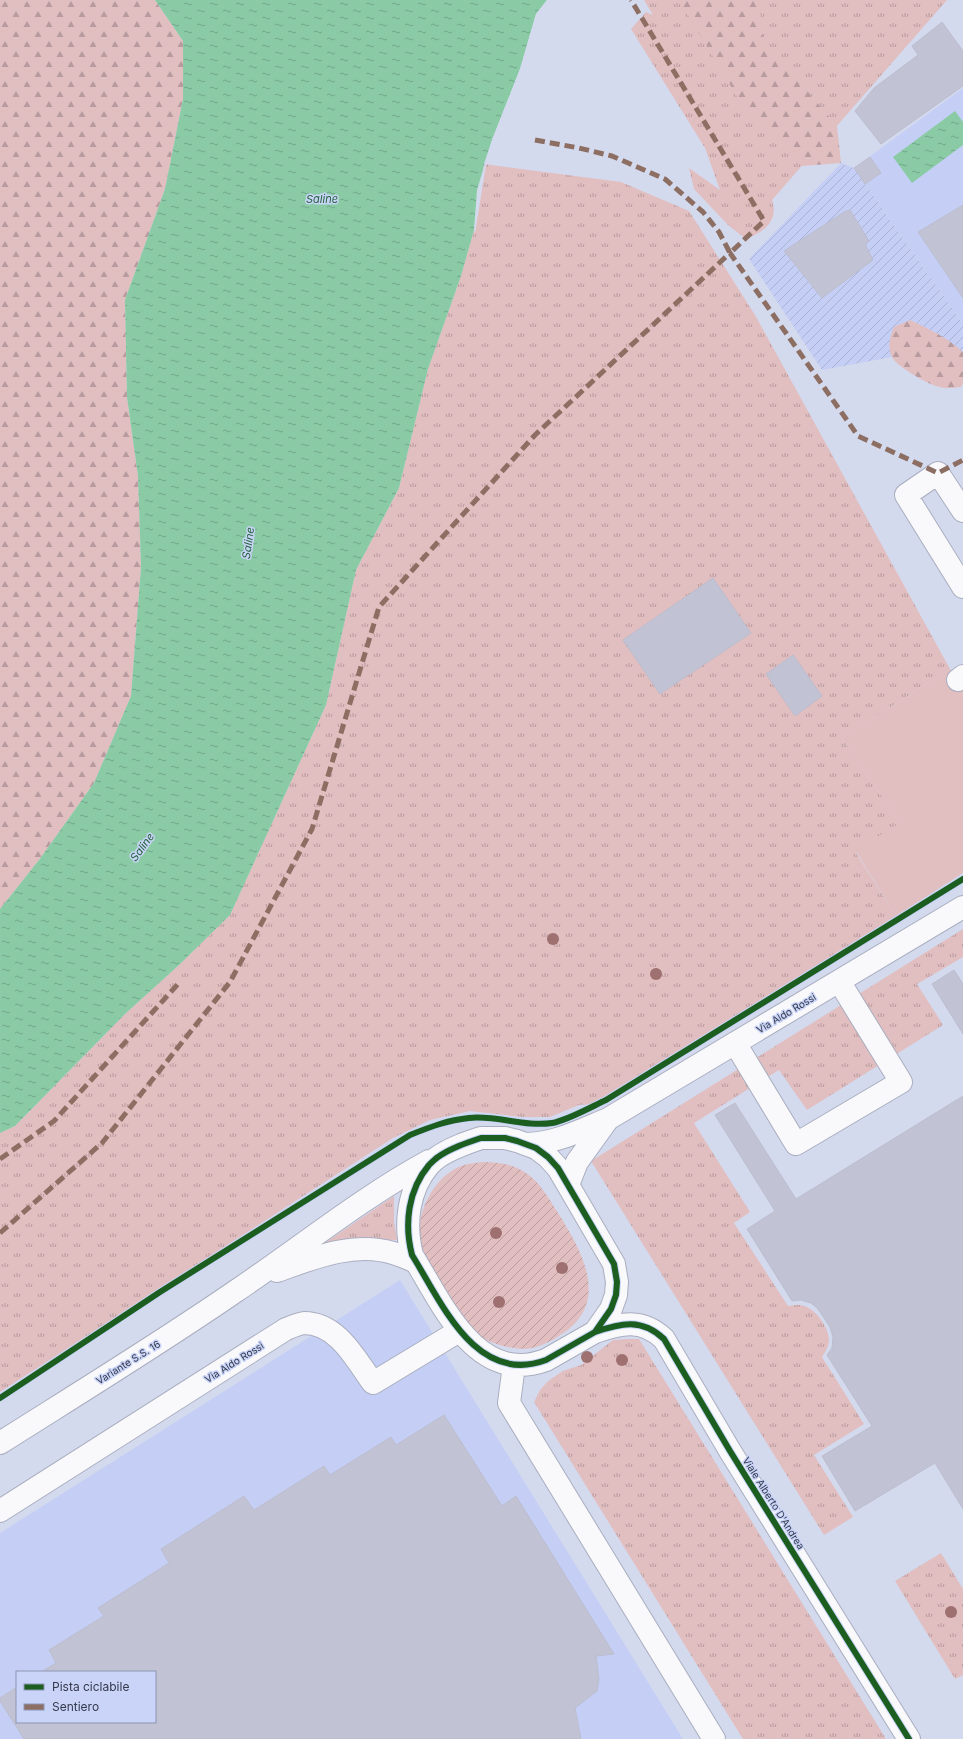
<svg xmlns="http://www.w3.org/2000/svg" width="963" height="1739" viewBox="0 0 963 1739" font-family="Inter,sans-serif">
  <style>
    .built { fill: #c5cff5; fill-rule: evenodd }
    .industrial { fill: url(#industrial-furrows) }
    .grass { fill: url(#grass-tufts) }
    .forest { fill: url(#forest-firs) }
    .garden { fill: url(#garden-furrows) }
    .pitch { fill: #e1bec0 }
    .water { fill: url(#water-ripples) }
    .pier { fill: #d4daee }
    .building { fill: #c1c2d3; stroke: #bcbdcf }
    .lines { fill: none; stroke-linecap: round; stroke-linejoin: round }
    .minor-casing { stroke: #a9aebf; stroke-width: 24 }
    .minor { stroke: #f9f9fc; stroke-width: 22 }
    .quiet { stroke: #8d6e63; stroke-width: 5; stroke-dasharray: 10 5; stroke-linecap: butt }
    .cycleway-casing { stroke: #c9d4f8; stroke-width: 8 }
    .cycleway { stroke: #1b5e20; stroke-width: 6 }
    .tree { fill: #9e7070 }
    .labels { text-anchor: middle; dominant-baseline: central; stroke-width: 3; stroke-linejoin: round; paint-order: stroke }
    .street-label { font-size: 10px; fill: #34394b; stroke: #c9d4f8 }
    .water-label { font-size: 11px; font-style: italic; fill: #23633b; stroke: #c9d4f8 }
  </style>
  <defs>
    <pattern id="industrial-furrows" width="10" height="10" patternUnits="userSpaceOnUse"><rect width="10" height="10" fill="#c5cff5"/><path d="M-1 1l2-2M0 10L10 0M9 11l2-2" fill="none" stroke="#aab2d4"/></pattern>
    <pattern id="grass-tufts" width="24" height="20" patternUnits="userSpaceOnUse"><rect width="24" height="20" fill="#e1bec0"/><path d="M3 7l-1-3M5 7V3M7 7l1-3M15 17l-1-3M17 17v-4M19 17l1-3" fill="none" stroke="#b79b9e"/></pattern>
    <pattern id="forest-firs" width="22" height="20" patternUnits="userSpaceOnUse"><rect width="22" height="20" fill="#e1bec0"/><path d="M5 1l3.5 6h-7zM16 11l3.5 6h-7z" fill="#b79b9e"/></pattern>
    <pattern id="garden-furrows" width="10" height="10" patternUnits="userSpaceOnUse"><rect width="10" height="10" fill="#e1bec0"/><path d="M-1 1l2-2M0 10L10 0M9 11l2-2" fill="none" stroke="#b79b9e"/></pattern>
    <pattern id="water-ripples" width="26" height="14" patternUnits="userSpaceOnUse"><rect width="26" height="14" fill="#8acba6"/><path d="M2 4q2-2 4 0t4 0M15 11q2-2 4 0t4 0" fill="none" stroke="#72a689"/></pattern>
  </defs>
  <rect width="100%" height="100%" fill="#d4daee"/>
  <path class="built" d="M963,88V324L854,168Z
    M400,1280L683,1739H0V1533ZM17,1672H155V1722H17Z"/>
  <path class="industrial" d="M841,163L854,168L963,324V381L892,357L822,370L749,259Z"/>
  <path class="grass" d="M644,0H947L772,200C779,221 764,232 746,239L728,225L694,189L689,168L720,190L705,148L631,29L646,12L653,15Z
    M484,164L621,182L689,211L755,315L950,669L842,738L900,823L856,853L896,916L597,1104L579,1105L550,1117H522L470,1111L430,1120L393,1138L0,1392V1133L15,1126L125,1014L179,965L230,915L326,705L356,570L399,488L428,369L461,276L474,230Z
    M963,929V957L917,984L943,1025L807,1110L779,1070L694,1123L750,1212L734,1223L788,1306C792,1306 796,1304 800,1305C814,1306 828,1326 829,1339C829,1346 826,1351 822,1357L864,1424L814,1455L853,1517L824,1535L591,1161Z
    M394,1196V1222L397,1240L371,1239L319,1247Z
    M627,1339H639L886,1739H743L534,1402L540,1390L548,1381L563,1371L581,1365L613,1340Z
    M941,1553L963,1589V1675L955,1679L895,1581Z"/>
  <path class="forest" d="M0,0H155L183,41V99L165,189L125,300L127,397L138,476L141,567L131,696L94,783L39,860L0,909Z
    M679,0H759L763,39L837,126L841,163L802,166L747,113Z
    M910,320C929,329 947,337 963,352V383L961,387C952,388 944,389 936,386C926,383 896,366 892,357C887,347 890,336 894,327Z"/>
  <path class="garden" d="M483,1162C498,1162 513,1164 526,1173C540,1182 549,1199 558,1213C582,1251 611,1302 562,1334C552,1341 538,1348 526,1349C511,1349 489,1344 478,1334C459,1317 420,1258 419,1233C419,1205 439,1170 468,1164C473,1163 478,1163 483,1162Z"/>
  <path class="pitch" d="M950,669L963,688V873L896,916L855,850L900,823L842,738Z"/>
  <path class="water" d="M155,0H547L536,14L520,69L492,140L484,164L474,230L461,276L428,369L399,488L356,570L326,705L230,915L179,965L125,1014L15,1126L0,1133V909L39,860L94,783L131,696L141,567L138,476L127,397L125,300L165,189L183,99V41Z
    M955,111L963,122V145L912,183L893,157Z"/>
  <path class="pier" d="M547,0L549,1L538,15L521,69L494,140L486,165L475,233L474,230L477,190L492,140L520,69L536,14Z"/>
  <path class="building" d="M942,22L963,51V86L881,144L855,111L874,88L918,55L912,46Z
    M870,157L881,173L865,184L854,168Z
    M963,205V298L918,232Z
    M850,210L869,241L865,244L873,260L822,298L784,251L844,212Z
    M713,578L751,633L660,694L623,640Z
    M793,655L822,696L795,716L766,674Z
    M954,970L963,984V1034L932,984Z
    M963,1096V1509L935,1463L855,1511L822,1456L872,1426L827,1355L832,1348L833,1337L830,1327L818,1309L811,1303L801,1300L792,1301L747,1229L775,1211L715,1115L735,1103L796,1199Z
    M444,1415L502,1506L516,1496L614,1654L596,1656L599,1679L597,1691L575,1708L581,1739H24L0,1701V1698L17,1687V1722H155V1672H41L56,1663L49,1650L104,1616L98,1608L169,1563L161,1549L244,1496L254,1510L324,1466L330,1475L391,1437L396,1445Z"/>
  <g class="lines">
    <defs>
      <path id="minor" d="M963,511L938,473L906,495L963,587
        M958,680L963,676
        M735,1043L796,1144L901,1082L839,981
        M481,1138H505L517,1141L536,1148L548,1157L558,1168L614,1264L617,1282L616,1295L611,1309L595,1332L546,1360C476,1386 442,1303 412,1255C404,1224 408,1190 429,1165C432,1162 435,1159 438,1157C451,1148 466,1143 481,1138Z
        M525,1144C555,1144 581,1130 608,1119L963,907
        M568,1185L577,1162L608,1119
        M277,1271C313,1258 355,1241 393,1253C401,1255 409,1259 416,1262
        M595,1332C621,1323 642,1318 664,1339L730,1451L909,1739
        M514,1365L509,1403L714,1739
        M0,1443C79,1393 159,1344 236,1291C300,1248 361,1198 429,1161
        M0,1511L286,1329C291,1327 298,1324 304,1323C338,1323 356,1360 373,1383L459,1331"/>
    </defs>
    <use href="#minor" class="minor-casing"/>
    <use href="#minor" class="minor"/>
    <path class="quiet" d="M535,140L579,148L612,156L665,179L703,212L719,232L730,253L764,221L631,0
      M0,1159L54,1121L178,984
      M0,1233L102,1143L230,982L312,829L379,607L535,435L730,253L858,436L938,473L963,460"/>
    <defs>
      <path id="cycleway" d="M481,1138H505L517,1141L536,1148L548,1157L558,1168L614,1264L617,1282L616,1295L611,1309L595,1332L546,1360C476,1386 442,1303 412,1255C404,1224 408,1190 429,1165C432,1162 435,1159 438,1157C451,1148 466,1143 481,1138Z
        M595,1332C621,1323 642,1318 664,1339L730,1451L909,1739
        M0,1398L160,1292L410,1135C430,1127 448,1120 469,1118C497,1115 524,1127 552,1123C566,1121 593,1106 606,1100L963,879"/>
    </defs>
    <use href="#cycleway" class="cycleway-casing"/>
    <use href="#cycleway" class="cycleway"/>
  </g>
  <g class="tree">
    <circle cx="553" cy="939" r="6"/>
    <circle cx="656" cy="974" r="6"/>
    <circle cx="496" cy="1233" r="6"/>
    <circle cx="562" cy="1268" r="6"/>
    <circle cx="499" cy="1302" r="6"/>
    <circle cx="587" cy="1357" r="6"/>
    <circle cx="622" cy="1360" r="6"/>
    <circle cx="951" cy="1612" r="6"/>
  </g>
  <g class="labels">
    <g class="street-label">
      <text transform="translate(786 1013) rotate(-31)">Via Aldo Rossi</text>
      <text transform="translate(128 1362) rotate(-32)">Variante S.S. 16</text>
      <text transform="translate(234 1362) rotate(-32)">Via Aldo Rossi</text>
      <text transform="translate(774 1503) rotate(58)">Viale Alberto D'Andrea</text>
    </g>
    <g class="water-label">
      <text x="322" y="199">Saline</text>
      <text transform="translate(248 543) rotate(-82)">Saline</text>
      <text transform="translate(142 847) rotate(-54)">Saline</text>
    </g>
  </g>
  <rect x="16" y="1671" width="140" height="52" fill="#c9d4f8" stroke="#8d96b3"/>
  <rect x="24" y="1684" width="20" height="6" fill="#1b5e20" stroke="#8d96b3"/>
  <text x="52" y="1691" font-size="12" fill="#34394b">Pista ciclabile</text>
  <rect x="24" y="1704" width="20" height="6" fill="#8d6e63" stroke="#8d96b3"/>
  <text x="52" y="1711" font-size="12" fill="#34394b">Sentiero</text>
</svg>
